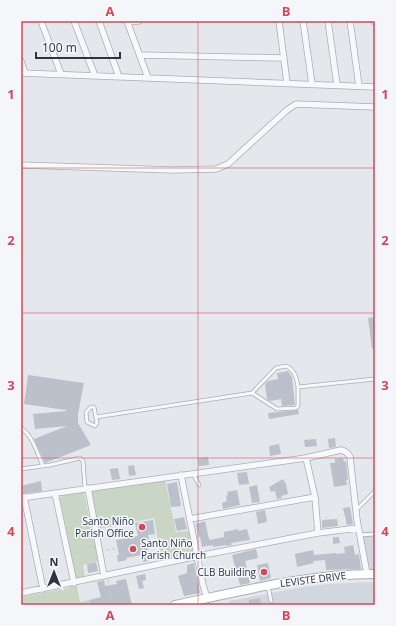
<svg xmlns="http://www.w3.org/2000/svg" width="396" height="626" viewBox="0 0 396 626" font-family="'Open Sans',sans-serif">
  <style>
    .built { fill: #d2d6de }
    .green { fill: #c9d6c5 }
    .building { fill: #bbc0ca }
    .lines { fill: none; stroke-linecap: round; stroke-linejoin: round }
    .service-casing { stroke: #a9aeb7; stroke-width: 4.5 }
    .minor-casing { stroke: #a9aeb7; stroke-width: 7 }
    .secondary-casing { stroke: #a9aeb7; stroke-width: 10 }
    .path { stroke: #c2c5cb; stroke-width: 1; stroke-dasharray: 3 3; stroke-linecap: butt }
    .service { stroke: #f7f8fa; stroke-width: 3 }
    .minor { stroke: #f7f8fa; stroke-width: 5.5 }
    .secondary { stroke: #fff; stroke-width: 8 }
    .grid { fill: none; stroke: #d1495b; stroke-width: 1; stroke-opacity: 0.55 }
    .poi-dot { fill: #d1495b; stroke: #f4f6f9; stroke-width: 1.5 }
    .labels { text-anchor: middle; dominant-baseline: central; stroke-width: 3; stroke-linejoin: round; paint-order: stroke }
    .poi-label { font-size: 10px; fill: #2b3445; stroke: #f4f6f9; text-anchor: end }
    .street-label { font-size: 10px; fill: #2b3445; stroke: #f4f6f9 }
    .neatline { fill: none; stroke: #d1495b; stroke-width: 1.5 }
    .grid-label { font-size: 13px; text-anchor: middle; font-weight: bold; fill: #d1495b }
  </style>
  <rect width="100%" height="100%" fill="#e4e7ec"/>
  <path class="built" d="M375,531V571L369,570L362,532Z
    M375,582V605H230L229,601L304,587L329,584Z"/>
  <path class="green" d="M165,480L176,532L187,531L190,532L194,554L162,561L154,518L98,529L91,493L92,490Z
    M84,492L98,561L83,565L85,577L77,578L75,573L60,499L63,494Z
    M77,586L80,602L89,600L90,605H21V597Z"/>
  <path class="building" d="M375,317V349H372L368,318Z
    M288,371L292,377L295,405L282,406L281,399L270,401L267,399L265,384L268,381L278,379L277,373Z
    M28,375L84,383L78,414V423L91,445L45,463L34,439L67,426L35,429L33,414L66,411V410L24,404Z
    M298,410L299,414L269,419L268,413Z
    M335,438L336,447L329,448L328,439Z
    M316,439L317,446L305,447L304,440Z
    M279,444L281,454L270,456L269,446Z
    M208,457L209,465L199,466L198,458Z
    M343,458L344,462L346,461L348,480H346L347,485L334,487L330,463H335V459Z
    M134,465L136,475L129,476L128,466Z
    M118,468L120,479L112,480L110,469Z
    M247,472L249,484L239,485L237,473Z
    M283,479L286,484L288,494L281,496L282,498L277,499L275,491L271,492L269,487Z
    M41,481L42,491L21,494V486Z
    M177,482L181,506L171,507L167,484Z
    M257,485L260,502L252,503L249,487Z
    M237,490L240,505L223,509L222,503L227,501L226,496L228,495L227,492Z
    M350,507L353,524L347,525L343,508Z
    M265,510L267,522L258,524L256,512Z
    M184,517L187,529L177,531L174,519Z
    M337,519L338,526L322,528V520Z
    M153,520L155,534L148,535L151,547H148V550H146L148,561L143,562L141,555L126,558L127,560L118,562L117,555H119L116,540L138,536L135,523Z
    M205,521L209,539L210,540L224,537V532L238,529V531L247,529L250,540L231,543L232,545L227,546L226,545L213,547V545L202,547L200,537H199L196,524Z
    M333,537H339L340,543L333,544Z
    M353,545L355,555L359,554L361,569L326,570L325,560L313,561L314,563L297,567L295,554L313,550L314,555L336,553V554L345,553L344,547Z
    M256,549L258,558L245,561L250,583L240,585L232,555Z
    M96,562L98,571L88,573L87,564Z
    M194,563L200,593L184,596L178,576L187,573V565Z
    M268,563L271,578L260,581L257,565Z
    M145,574L146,580L142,581L144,588L139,589L136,576Z
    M126,579L132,605H91L89,600L101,597L97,582L104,580L105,586L117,584L116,581Z
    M260,598L261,602L259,603V605H249V600Z"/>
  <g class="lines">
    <defs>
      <path id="service" d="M252,393L277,409L296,408L298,406V387
        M91,407H94L97,423L95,426L87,422L86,412Z
        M96,417L252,393L276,368L286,366C294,369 297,379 298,387L375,379
        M21,428C33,436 37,453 43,466
        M21,469L50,465L80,458L83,461L85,488
        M193,473L199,485
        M357,509L375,491
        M360,535L375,534
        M268,586L271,601"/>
      <path id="minor" d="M41,21L61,74
        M74,21L95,76
        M99,21L119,77
        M127,21L148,78
        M279,21L287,83
        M303,21L312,84
        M328,21L337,85
        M350,21L359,86
        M375,21V22
        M128,22L139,21
        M140,55L284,58
        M21,61L25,73
        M21,73L375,87
        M21,165L173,170L216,169L228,164L287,110L296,104L375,107
        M306,458L315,497L318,533
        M181,475L203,585L207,598
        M88,488L104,576
        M55,493L74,583
        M24,497L43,589
        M21,498L306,458L341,450C346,451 348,453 350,457L357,520L367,574
        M190,519L315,497
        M21,593L198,556L318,533L358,528"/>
      <path id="secondary" d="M175,605C242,591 306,574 375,574"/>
    </defs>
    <use href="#service" class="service-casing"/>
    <use href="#minor" class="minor-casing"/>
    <use href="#secondary" class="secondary-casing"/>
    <path class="path" d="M106,550L118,548
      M108,580L113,605"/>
    <use href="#service" class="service"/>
    <use href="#minor" class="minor"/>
    <use href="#secondary" class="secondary"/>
  </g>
  <path class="grid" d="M198,21V605M21,168H375M21,313H375M21,458H375"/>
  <g class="poi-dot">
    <circle cx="142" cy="527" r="4"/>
    <circle cx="133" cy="549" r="4"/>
    <circle cx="264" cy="572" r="4"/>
  </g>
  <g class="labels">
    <g class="poi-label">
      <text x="134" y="521">Santo Niño<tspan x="134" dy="12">Parish Office</tspan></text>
      <text x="141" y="543" text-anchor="start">Santo Niño<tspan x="141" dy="12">Parish Church</tspan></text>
      <text x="256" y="572">CLB Building</text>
    </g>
    <g class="street-label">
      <text transform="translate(313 579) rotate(-7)">LEVISTE DRIVE</text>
    </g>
  </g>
  <rect width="396" height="626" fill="none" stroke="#f4f6f9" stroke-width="44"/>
  <g transform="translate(54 572)" stroke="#f4f6f9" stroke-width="3" paint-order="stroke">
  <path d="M0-3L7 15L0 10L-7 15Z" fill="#2b3445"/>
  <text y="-6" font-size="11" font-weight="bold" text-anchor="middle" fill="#2b3445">N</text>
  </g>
  <path d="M36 52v6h84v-6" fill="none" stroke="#2b3445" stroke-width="2"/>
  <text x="42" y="52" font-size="12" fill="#2b3445" stroke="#f4f6f9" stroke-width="3" paint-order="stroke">100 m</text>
  <rect x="22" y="22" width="352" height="582" class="neatline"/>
  <g class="grid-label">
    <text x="110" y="16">A</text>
    <text x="286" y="16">B</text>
    <text x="11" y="99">1</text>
    <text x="385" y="99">1</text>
    <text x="11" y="245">2</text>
    <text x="385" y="245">2</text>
    <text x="11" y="390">3</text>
    <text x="385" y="390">3</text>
    <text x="11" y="536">4</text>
    <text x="385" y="536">4</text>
    <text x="110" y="620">A</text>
    <text x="286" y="620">B</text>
  </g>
</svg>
